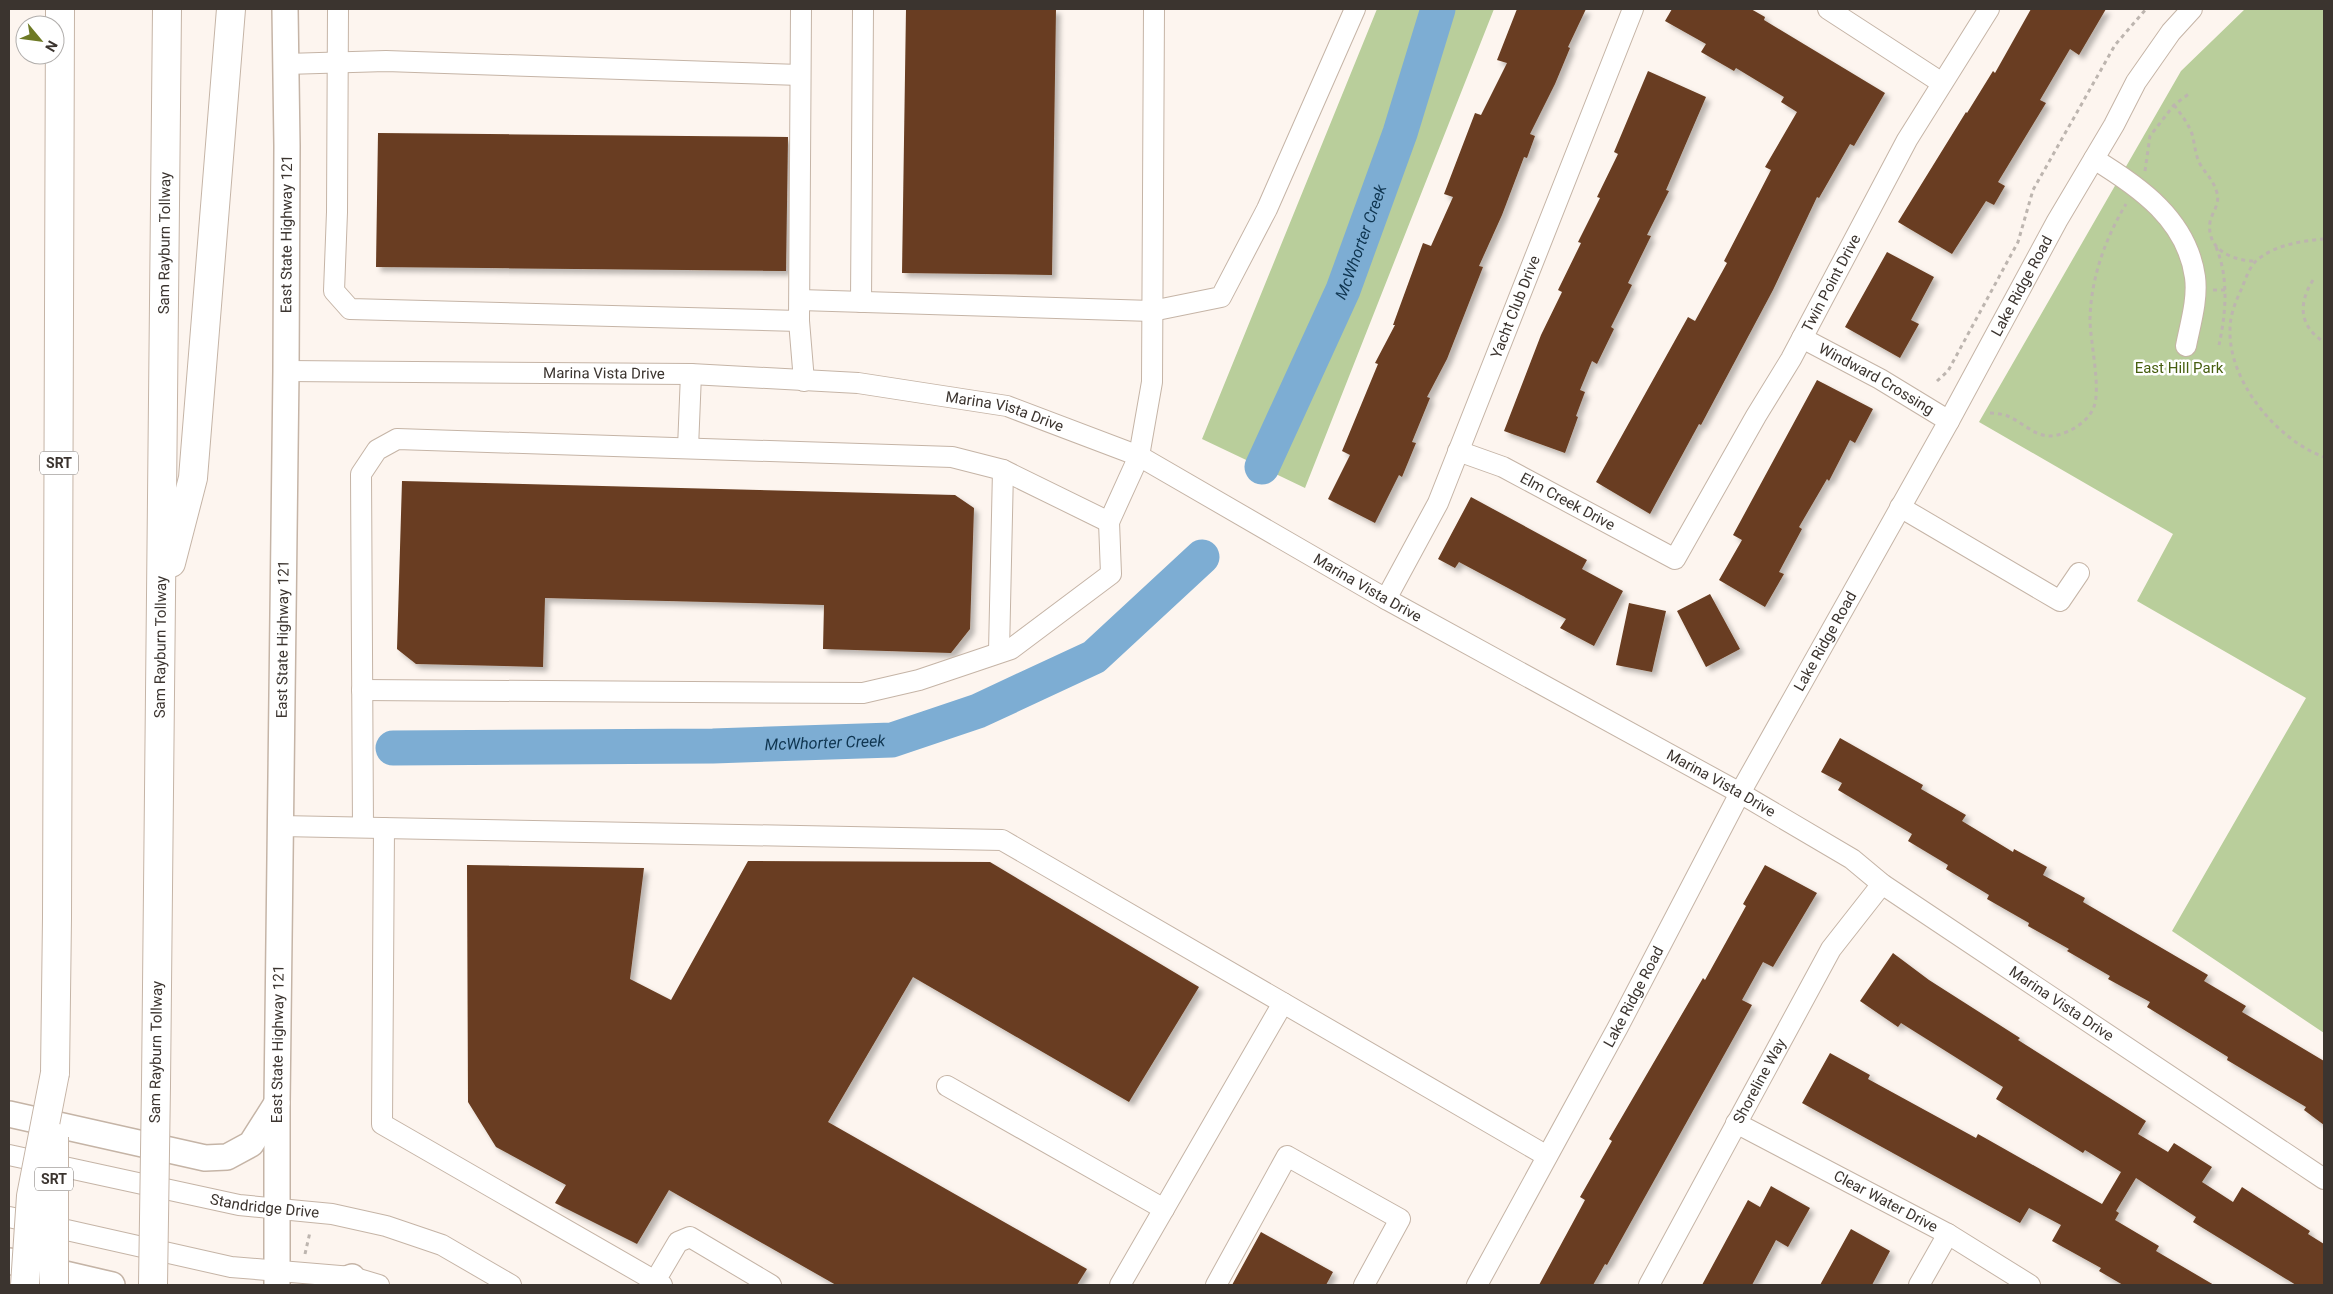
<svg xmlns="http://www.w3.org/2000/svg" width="2333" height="1294" viewBox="0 0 2333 1294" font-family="Roboto,sans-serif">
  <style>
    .green { fill: #b9ce9b }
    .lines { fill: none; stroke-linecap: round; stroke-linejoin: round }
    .river { stroke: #7dadd3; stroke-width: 35 }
    .building { fill: #693d20; filter: url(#shadow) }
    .minor-casing { stroke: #c5b4a6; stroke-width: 22 }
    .major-casing { stroke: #c5b4a6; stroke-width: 28 }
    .highway-casing { stroke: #c5b4a6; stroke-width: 30 }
    .path { stroke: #bdb5af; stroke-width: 3; stroke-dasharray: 4 4; stroke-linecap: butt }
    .minor { stroke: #fff; stroke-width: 20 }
    .major { stroke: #fff; stroke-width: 25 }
    .highway { stroke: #fff; stroke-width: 28 }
    .highway-bridge-casing { stroke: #c5b4a6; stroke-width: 30; stroke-linecap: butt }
    .highway-bridge { stroke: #fff; stroke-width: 28 }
    .labels { text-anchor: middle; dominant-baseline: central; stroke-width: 5; stroke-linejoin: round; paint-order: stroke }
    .shield { fill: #fff; stroke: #76716d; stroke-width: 1 }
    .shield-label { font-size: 14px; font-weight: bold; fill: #3b342f }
    .street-label { font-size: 15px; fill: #3b342f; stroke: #fff }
    .park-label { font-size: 15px; fill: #475f10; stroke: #fff }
    .water-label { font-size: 16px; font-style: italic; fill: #0f3550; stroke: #fff }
  </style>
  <defs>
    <filter id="shadow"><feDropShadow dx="4.5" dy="4.5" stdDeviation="2.5" flood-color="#0004"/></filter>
  </defs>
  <rect width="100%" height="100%" fill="#fdf5ef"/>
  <path class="green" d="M1377,9H1494L1305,488L1202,439Z
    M2245,9H2324V1033L2172,931L2306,698L2137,601L2173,534L1979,422L2181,71Z"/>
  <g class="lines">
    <g class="river">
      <path id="s1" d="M1262,467L1343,290L1400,133L1438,9"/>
      <path id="s2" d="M393,748L713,746L892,740L978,711L1094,657L1202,557"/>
    </g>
  </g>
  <path class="building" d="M906,9H1056L1052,275L902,273Z
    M1517,9H1586L1568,47L1570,48L1555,84L1530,134L1535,136L1527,158L1524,157L1502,215L1479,266L1483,267L1447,359L1427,397L1430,398L1412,442L1416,443L1402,477L1399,475L1375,523L1328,499L1350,455L1342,451L1378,364L1375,363L1395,325H1393L1423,243L1431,246L1453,197L1444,194L1475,113L1481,115L1507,63L1497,60Z
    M1672,9H1751L1765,17L1764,20L1885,93L1854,146L1850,144L1819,198L1817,197L1773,290L1701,425L1699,424L1650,514L1596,482L1688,317L1695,321L1727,263L1724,261L1771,170L1765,167L1797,112L1781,102L1784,97L1736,68L1734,71L1701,52L1706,44L1665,21Z
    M2031,9H2106L2079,55L2070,49L2040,100L2046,103L1998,182L2005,186L1994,205L1986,201L1952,254L1898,222L1966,112L1967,113L1993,71L1995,73Z
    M1648,71L1706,97L1666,190L1669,191L1647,235L1651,236L1628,283L1632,285L1611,327L1614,329L1597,364L1592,361L1580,390L1585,392L1576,416L1578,417L1565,453L1504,431L1541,335L1562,292L1558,290L1581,243L1578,242L1600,198L1597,197L1618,154L1614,152Z
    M378,133L788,137L786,271L376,267Z
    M1887,252L1934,277L1911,320L1919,324L1900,358L1845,327Z
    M1817,380L1873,409L1855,443L1850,440L1829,481L1827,479L1799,527L1802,529L1779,572L1784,574L1765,607L1719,580L1742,540L1733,535Z
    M402,481L955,495L974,508L970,629L951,653L823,649L824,605L545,598L543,667L416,664L397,649Z
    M1471,497L1587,560L1582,569L1623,591L1594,646L1560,628L1566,619L1459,562L1455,568L1438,559Z
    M1710,594L1740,649L1706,667L1677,611Z
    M1629,603L1666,611L1652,672L1616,665Z
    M1840,738L1923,785L1921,789L1966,815L1962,821L2013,852L2014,849L2047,867L2043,875L2085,898L2083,902L2208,975L2204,981L2246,1006L2242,1012L2324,1061V1125L2304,1110L2306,1107L2227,1060L2228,1057L2147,1007L2150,1002L2108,979L2110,976L2067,951L2069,949L2028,926L2029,923L1987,899L1989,895L1946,869L1948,865L1908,841L1912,834L1838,790L1842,783L1821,772Z
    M748,861L990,862L1199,987L1129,1102L913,977L828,1122L1087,1269L1077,1285H836L669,1190L637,1244L555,1203L566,1185L496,1147L468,1102L467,865L644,868L630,979L671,1000Z
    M1765,865L1817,893L1773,967L1763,962L1742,1000L1752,1005L1607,1265L1605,1264L1593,1285H1539L1585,1200L1580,1197L1612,1141L1609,1139L1703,978L1705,980L1746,906L1743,904Z
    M1893,953L1929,980L2020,1038L2018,1040L2146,1121L2138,1134L2168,1152L2174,1143L2212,1167L2202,1182L2233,1202L2242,1187L2310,1231L2308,1234L2324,1244V1285H2296L2193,1222L2196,1217L2136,1178L2116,1211L2119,1213L2115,1220L2159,1246L2156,1251L2214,1285H2123L2099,1271L2101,1268L2052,1241L2061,1225L2029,1208L2020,1223L1802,1103L1830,1053L1870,1075L1868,1079L1976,1138L1978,1134L2102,1204L2121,1172L2085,1150L2083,1153L1996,1099L2003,1087L1901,1023L1898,1027L1860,1001Z
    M1771,1186L1810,1208L1788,1247L1776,1240L1752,1285H1702L1748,1200L1760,1207Z
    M1851,1229L1890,1251L1872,1285H1820Z
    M1261,1232L1333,1272L1326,1285H1232Z"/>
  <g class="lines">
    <defs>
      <g id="minor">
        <path d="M338,9L337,212L334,291L350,309L799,321"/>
        <path d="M801,9L799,321L804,381"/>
        <path d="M1828,9L1942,83"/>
        <path d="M286,64L386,61L800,75"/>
        <path d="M2094,159C2140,187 2187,220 2195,277C2198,300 2190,325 2186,346"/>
        <path d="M800,300L1152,311L1221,297L1267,209L1355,9"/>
        <path d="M861,302L863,9"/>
        <path id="s3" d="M1802,338L1880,379L1949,421"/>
        <path id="s4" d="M286,371L691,374L858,383L1007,406L1139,456L1386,599L1740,793L1852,859L1882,884L2324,1179"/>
        <path d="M688,448L691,374"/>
        <path id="s5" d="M1458,451L1503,467L1675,559L1756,416L1791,359L1907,140L1989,9"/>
        <path d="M1900,507L2060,601L2079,573"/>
        <path id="s6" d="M1386,599L1438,503L1633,9"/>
        <path d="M999,652L1003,470"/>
        <path d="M362,690L863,693L919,680L1011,649L1111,574L1109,522"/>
        <path d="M280,826L1002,840L1547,1156"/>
        <path d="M363,827L361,474L377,450L397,439L952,457L1003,470L1109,522L1139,456L1152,382L1154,9"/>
        <path d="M384,828L382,1124L662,1285"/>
        <path d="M947,1086L1164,1209"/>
        <path id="s7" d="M1736,1123L1948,1234L2030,1285"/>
        <path id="s8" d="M9,1155L239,1205L332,1214L386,1226L442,1245L511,1285"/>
        <path d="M9,1217L231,1267L352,1277L379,1285"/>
        <path d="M655,1281L678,1242L690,1237L771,1285"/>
        <path d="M1120,1285L1283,1003"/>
        <path d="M1216,1285L1287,1156L1400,1219L1364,1285"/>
        <path id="s9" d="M1477,1285L1618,1027L1740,793L1949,421L2057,221L2114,125L2136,82L2171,32L2192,9"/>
        <path id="s10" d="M1649,1285L1831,949L1882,884"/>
        <path d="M1919,1285L1948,1234"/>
      </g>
      <g id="major">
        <path d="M9,1114L205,1158L227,1157L251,1144L277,1103"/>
        <path d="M9,1261L112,1285"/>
        <path id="s11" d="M277,1285V1103L286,371L287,146L285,9"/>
        <path d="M331,1285L352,1277"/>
      </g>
      <g id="highway">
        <path d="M171,563L193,478L231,9"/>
        <path d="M55,1073L57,918L60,9"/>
        <path id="s12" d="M156,1085L167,9"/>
      </g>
    </defs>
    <use href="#minor" class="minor-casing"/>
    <use href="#major" class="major-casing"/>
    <use href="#highway" class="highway-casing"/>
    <path class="path" d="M2174,105C2181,114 2188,123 2192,134C2195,144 2195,155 2200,164C2206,174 2214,181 2217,193C2220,205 2212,212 2210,222C2206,250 2233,261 2256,261
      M2145,171L2150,136L2174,105L2190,93
      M2324,239C2301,241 2274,245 2256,261C2249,268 2245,280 2242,288C2236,300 2230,315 2230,329C2228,381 2277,440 2324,457
      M2216,247C2229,278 2226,313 2219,345
      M2313,280C2298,304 2299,326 2324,342
      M2213,290H2225
      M1937,381L1948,371L2018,242L2033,190L2115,45L2146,9
      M1990,413C1995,413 2000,414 2005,415C2020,420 2034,436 2049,436C2065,436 2086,424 2093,409C2102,391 2090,342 2090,319C2091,278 2105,239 2126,204
      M305,1254L310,1232"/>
    <use href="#minor" class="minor"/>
    <use href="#major" class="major"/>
    <use href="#highway" class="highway"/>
    <defs>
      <path id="highway-bridge" d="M25,1285L31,1196L55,1073
        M54,1285V1137
        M153,1285L156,1085"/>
    </defs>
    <use href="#highway-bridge" class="highway-bridge-casing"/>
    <use href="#highway-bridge" class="highway-bridge"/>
  </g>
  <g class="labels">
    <g class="shield">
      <rect x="40" y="451.5" width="38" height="23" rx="4"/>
      <rect x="35" y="1167.5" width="38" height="23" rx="4"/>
    </g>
    <g class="shield-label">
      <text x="59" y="463">SRT</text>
      <text x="54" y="1179">SRT</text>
    </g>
    <g class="street-label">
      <text stroke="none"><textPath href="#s11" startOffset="1051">East State Highway 121</textPath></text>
      <text stroke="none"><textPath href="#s12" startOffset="842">Sam Rayburn Tollway</textPath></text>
      <text stroke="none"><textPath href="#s5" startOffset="560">Twin Point Drive</textPath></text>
      <text stroke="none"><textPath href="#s9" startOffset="1138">Lake Ridge Road</textPath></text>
      <text stroke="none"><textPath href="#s6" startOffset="320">Yacht Club Drive</textPath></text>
      <text stroke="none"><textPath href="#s4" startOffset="318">Marina Vista Drive</textPath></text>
      <text stroke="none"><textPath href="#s3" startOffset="85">Windward Crossing</textPath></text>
      <text stroke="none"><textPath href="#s4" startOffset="722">Marina Vista Drive</textPath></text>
      <text stroke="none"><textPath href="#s5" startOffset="121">Elm Creek Drive</textPath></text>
      <text stroke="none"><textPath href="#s4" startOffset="1128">Marina Vista Drive</textPath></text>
      <text stroke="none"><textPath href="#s11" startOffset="646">East State Highway 121</textPath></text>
      <text stroke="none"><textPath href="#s9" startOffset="732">Lake Ridge Road</textPath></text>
      <text stroke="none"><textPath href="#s12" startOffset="438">Sam Rayburn Tollway</textPath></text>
      <text stroke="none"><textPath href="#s4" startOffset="1532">Marina Vista Drive</textPath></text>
      <text stroke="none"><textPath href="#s9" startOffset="328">Lake Ridge Road</textPath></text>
      <text stroke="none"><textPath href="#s4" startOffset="1938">Marina Vista Drive</textPath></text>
      <text stroke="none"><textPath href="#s11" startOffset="241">East State Highway 121</textPath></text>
      <text transform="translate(156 1052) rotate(-89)">Sam Rayburn Tollway</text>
      <text stroke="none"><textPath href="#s10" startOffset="232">Shoreline Way</textPath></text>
      <text stroke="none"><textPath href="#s7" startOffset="169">Clear Water Drive</textPath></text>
      <text stroke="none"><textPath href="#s8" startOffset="261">Standridge Drive</textPath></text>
    </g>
    <g class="park-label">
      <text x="2179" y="368">East Hill Park</text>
    </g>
    <g class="water-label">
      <text stroke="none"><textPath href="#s1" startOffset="246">McWhorter Creek</textPath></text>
      <text stroke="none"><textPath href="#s2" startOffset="432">McWhorter Creek</textPath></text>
    </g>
  </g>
  <rect width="2333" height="1294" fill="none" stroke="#3b342f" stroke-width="20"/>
  <g transform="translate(40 40) rotate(119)"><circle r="24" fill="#ffffff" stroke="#b1aeac"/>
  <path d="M0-4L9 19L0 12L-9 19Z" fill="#6e7a25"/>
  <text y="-8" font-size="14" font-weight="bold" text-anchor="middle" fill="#3b342f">N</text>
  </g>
</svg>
